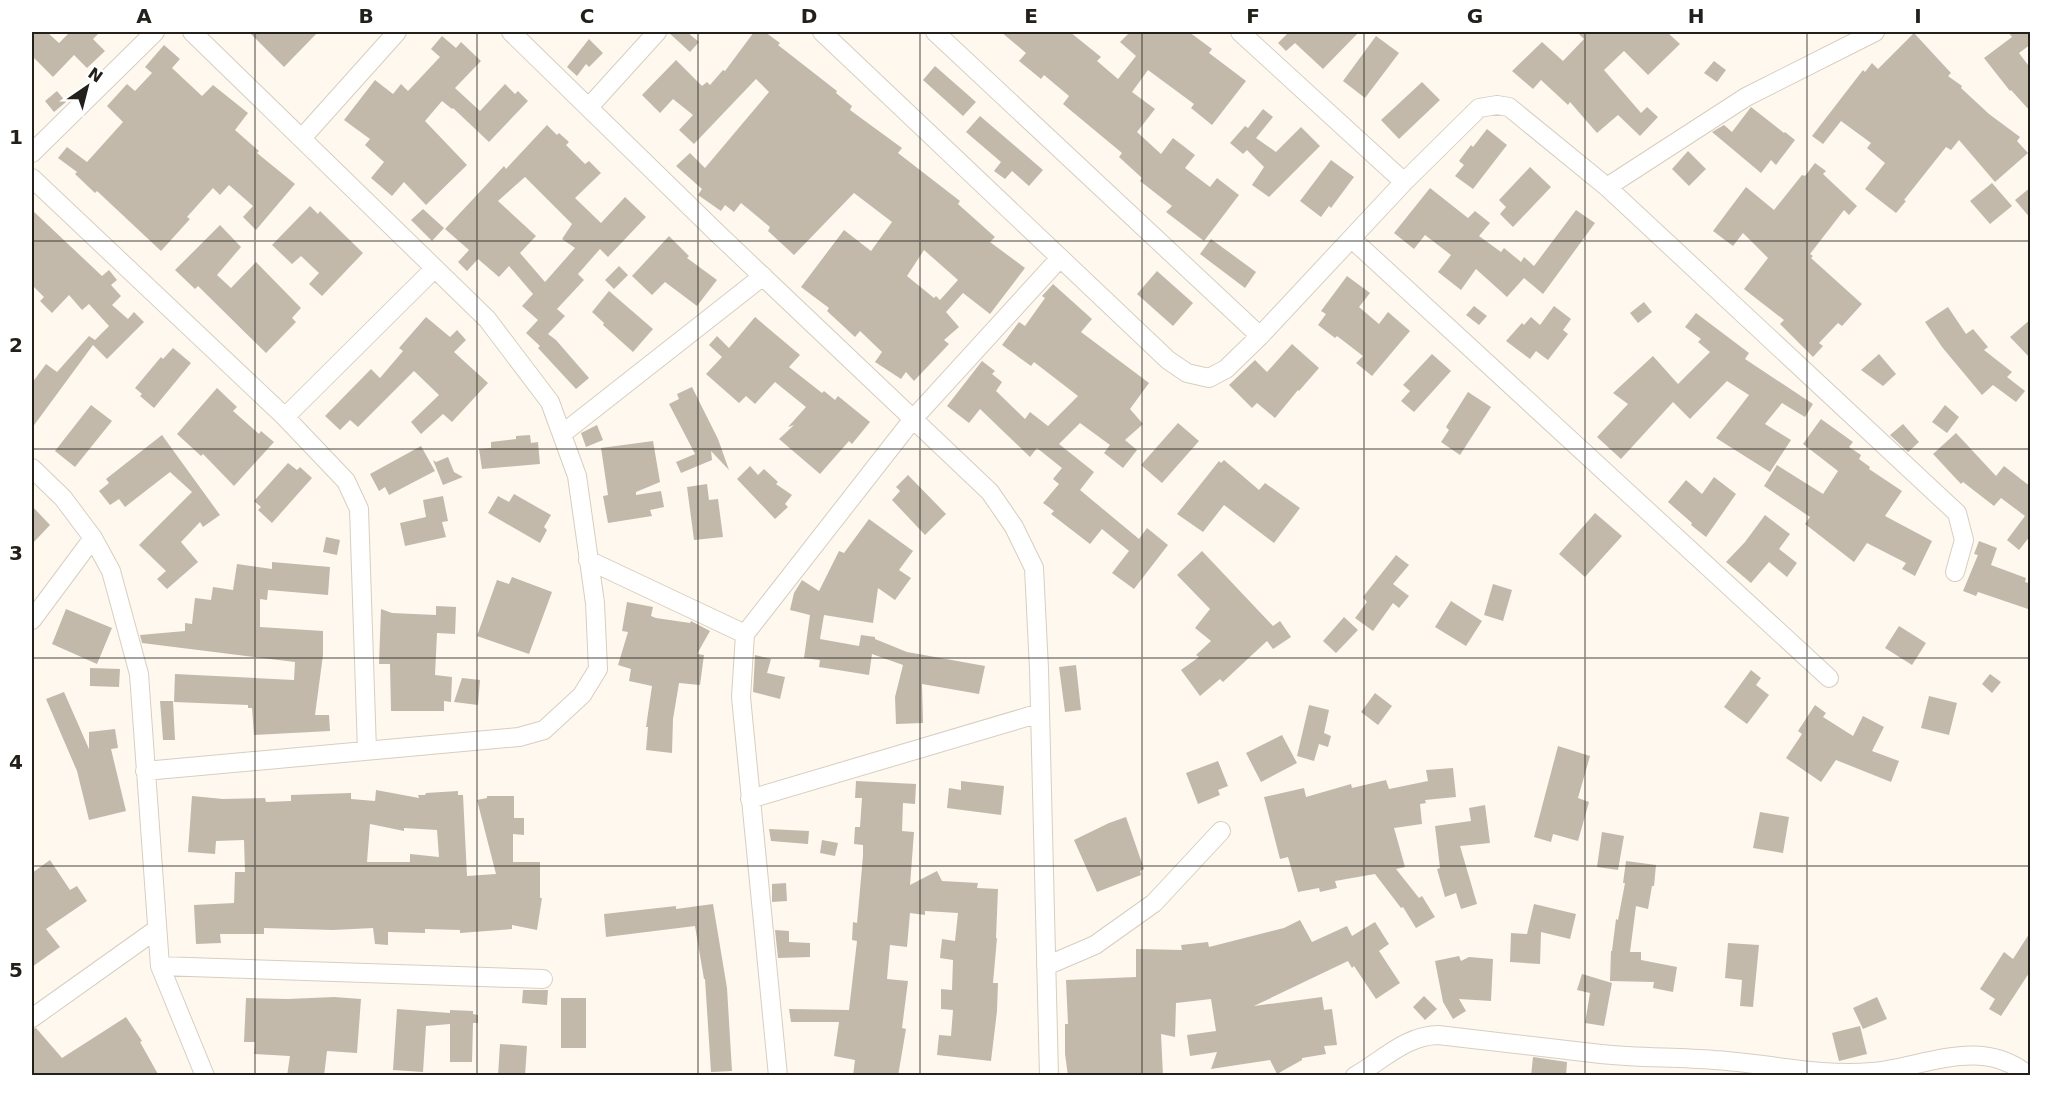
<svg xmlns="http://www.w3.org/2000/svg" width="2062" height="1107" viewBox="0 0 2062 1107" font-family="'DejaVu Sans',sans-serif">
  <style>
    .building { fill: #c2b9ab; fill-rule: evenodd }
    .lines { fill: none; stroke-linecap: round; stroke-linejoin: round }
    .minor-casing { stroke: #d7cebf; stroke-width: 20 }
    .minor { stroke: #fff; stroke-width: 18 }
    .grid { fill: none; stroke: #23201b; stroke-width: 1.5; stroke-opacity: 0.55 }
    .neatline { fill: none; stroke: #23201b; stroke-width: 2 }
    .grid-label { font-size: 20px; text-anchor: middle; font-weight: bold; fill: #23201b }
  </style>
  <rect width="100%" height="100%" fill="#fef8ef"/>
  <path class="building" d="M32,32H47L59,43L70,32H100L93,39L105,51L87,68L74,55L53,77L32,56Z
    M249,32H318L284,67Z
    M668,32H687L699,42L690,52Z
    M754,32H765L780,43L778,45L837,91L836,93L852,106L850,110L902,148L898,153L960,201L958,204L995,237L990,242L1025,268L990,314L963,293L946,312L959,327L944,340L949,344L914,381L906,372L901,379L875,362L882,352L860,331L855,337L827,311L829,308L801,287L844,230L871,251L892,222L854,193L794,255L768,231L770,227L741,203L734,212L725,205L721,211L698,195L702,189L676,166L690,153L705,168L769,92L756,79L694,144L679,130L693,115L673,99L660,113L642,95L676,60L702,86L707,82L710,85L723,70L725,71ZM924,250L958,280L940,300L936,296L934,298L907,276Z
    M1001,32H1070L1101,57L1097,61L1118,79L1136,56L1120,42L1130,32H1189L1212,49L1209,53L1246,81L1212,125L1191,108L1194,104L1148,70L1132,92L1155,109L1137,132L1161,154L1173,138L1195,155L1185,168L1210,187L1217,178L1239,195L1204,241L1166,212L1172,206L1140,181L1142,178L1119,157L1122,153L1063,104L1069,96L1044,75L1041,79L1019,61L1026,53Z
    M1284,32H1359L1323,69L1295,43L1286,51L1278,43L1287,34Z
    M1577,32H1667L1680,44L1648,75L1624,51L1604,70L1641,113L1647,107L1658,117L1640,136L1618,115L1597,133L1570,102L1568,105L1541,80L1533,89L1512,71L1542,42L1563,61L1584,39Z
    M2008,32H2031V44L2019,53L2031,69V112L2011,90L2010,91L1984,58L2012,37Z
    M1914,33L1951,73L1948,76L1962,86L1961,88L1989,114L2020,137L2017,141L2028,153L1995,182L1959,140L1951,150L1946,147L1904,200L1906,201L1896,213L1865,189L1885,163L1867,148L1871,143L1841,121L1823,144L1812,136L1863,70L1865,72L1872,63L1878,69Z
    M442,36L456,48L461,42L481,61L455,88L480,111L505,84L515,94L518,91L528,101L489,142L453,108L452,109L442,101L425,121L467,165L426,205L404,182L392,196L371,178L384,162L365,145L370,139L344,120L375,80L393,94L401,84L408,91L440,57L431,49Z
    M1376,36L1399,53L1365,98L1343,81Z
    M589,39L603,53L589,67L586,64L577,76L567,67Z
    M164,45L180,59L172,68L202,96L213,85L248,113L235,130L259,151L257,153L295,184L256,230L243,217L253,206L229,185L220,195L213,188L187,217L190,219L161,251L97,191L95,193L75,174L77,172L58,158L67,147L87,162L123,122L107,106L127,84L135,91L152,73L145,67Z
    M1714,61L1726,70L1717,82L1704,73Z
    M935,66L976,102L963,116L923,80Z
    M1422,82L1440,100L1399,139L1381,120Z
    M57,91L66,102L54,112L45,101Z
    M1751,107L1784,133L1785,132L1795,140L1776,165L1771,160L1761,173L1712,132L1724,125L1732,132Z
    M1263,109L1273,117L1256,138L1276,152L1301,127L1320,146L1269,197L1252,185L1264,167L1247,150L1243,154L1230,143L1245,126L1248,128Z
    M980,116L1043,170L1029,186L1012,171L1005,179L994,171L1001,162L966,132Z
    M547,125L557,135L559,133L569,142L566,145L585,164L589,161L601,173L575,198L601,223L625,197L646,217L608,257L600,249L578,274L584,280L557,309L565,316L548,334L556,340L589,378L576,389L538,348L540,346L526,333L538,320L522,306L533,294L509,266L499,277L478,259L467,271L458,262L469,250L445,229L504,166L506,169ZM525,177L572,224L562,239L575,248L545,282L520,253L536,236L498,201Z
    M1487,129L1507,145L1473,189L1455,176L1464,165L1459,161L1471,145L1473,147Z
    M1688,151L1706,169L1689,186L1672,169Z
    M1331,160L1354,177L1331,208L1329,206L1321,217L1300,201Z
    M1815,163L1826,171L1823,174L1857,206L1849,215L1844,210L1810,254L1813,256L1811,258L1862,304L1842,326L1838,323L1819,343L1823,346L1813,357L1780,324L1784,320L1744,289L1768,258L1743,233L1733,246L1713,231L1746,187L1774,210L1802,175L1805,176Z
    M1530,167L1551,187L1513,227L1500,214L1506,207L1499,200Z
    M1992,183L2012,206L1990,224L1970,201Z
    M2031,187V219L2015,200Z
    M1430,188L1468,218L1475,211L1490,223L1479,236L1501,252L1504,248L1521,262L1524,257L1534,266L1576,210L1595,223L1543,294L1524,278L1507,297L1476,269L1461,290L1438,272L1451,255L1425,235L1414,249L1394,233Z
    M310,206L318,214L320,211L363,253L322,296L309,284L319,273L301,256L292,264L272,245Z
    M423,209L444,228L432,241L411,220Z
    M32,210L102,276L109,270L117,280L111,285L121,296L112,305L128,319L134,312L144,322L107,359L93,345L32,428V383L46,364L57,372L89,336L95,340L109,326L89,304L82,310L69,295L52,313L40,301L44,297L32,285Z
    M220,225L241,247L217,275L231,288L256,262L301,308L292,318L296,322L266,353L198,286L195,289L175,270Z
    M669,236L689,256L687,258L717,280L697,306L665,282L652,295L632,276Z
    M1211,239L1256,272L1245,288L1200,254Z
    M619,266L628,275L614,289L605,280Z
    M1157,271L1193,303L1173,326L1137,294Z
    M1347,276L1370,293L1359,307L1379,324L1388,312L1410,331L1372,376L1356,363L1363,356L1337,336L1335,338L1318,325L1326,314L1321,311Z
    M1053,284L1092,319L1081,332L1149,383L1130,409L1143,424L1125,440L1137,450L1123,468L1104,453L1110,445L1080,423L1059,444L1094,472L1080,490L1139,539L1147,528L1168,545L1134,589L1112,573L1129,551L1102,529L1090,544L1051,514L1054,511L1043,503L1059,484L1053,479L1062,468L1037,448L1030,457L980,409L969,423L947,406L982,361L995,371L992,374L1002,382L996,391L1025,419L1030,412L1048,426L1078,396L1034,362L1031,366L1002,345L1019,322L1025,326L1045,298L1042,296Z
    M609,291L653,329L633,352L603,325L604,323L592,312Z
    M1644,302L1652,312L1638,323L1630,313Z
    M1474,306L1487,316L1479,325L1466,315Z
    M1554,306L1571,319L1563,330L1568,334L1548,360L1536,351L1530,359L1506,341L1522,323L1524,325L1531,317L1540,325Z
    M1948,307L1966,334L1973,329L1988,347L1984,350L2012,372L2007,377L2025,391L2016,402L1993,385L1982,395L1942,347L1925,322Z
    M1696,313L1749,353L1745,359L1813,404L1805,417L1782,403L1765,424L1791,440L1770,472L1716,438L1749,395L1727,381L1690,419L1673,402L1621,459L1597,437L1628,404L1613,393L1653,356L1678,384L1710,352L1698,342L1701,339L1685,327Z
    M426,317L450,337L457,330L466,340L454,352L488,383L452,422L443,414L421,434L411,422L439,395L414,371L358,427L350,420L340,430L325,416L371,369L380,378L403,351L399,348Z
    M755,317L800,355L789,367L822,393L824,391L835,400L838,396L870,422L852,444L849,441L820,474L779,439L794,425L788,427L806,407L775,382L755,404L746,396L739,403L706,374L722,357L709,345L717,336L729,348Z
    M2031,319V359L2010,337Z
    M1292,344L1319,368L1299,391L1298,390L1275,418L1257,403L1252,408L1229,385L1255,360L1267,372Z
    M173,348L191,363L154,408L140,396L142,394L135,388L161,357L163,359Z
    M1432,354L1451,371L1414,412L1401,401L1410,391L1403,385Z
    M1879,354L1896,374L1883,386L1861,370Z
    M692,387L718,439L729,470L711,451L712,460L681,473L676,462L695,454L669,404L679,399L677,394Z
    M217,388L237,407L233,411L259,434L261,431L274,442L234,486L203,454L201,456L177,434Z
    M1468,392L1491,407L1460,455L1441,442L1449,430L1446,427Z
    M91,405L112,421L75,467L55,451Z
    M1945,405L1959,417L1947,433L1932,422Z
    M1821,419L1853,442L1849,447L1861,455L1859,459L1870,467L1869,469L1902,491L1885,516L1932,541L1915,576L1902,569L1906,563L1867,543L1854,562L1805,524L1810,517L1764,486L1777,465L1823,494L1838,471L1803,444Z
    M1178,423L1199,441L1162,483L1141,465Z
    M1903,424L1919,442L1908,452L1890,435Z
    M597,425L603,440L586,447L581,433Z
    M1956,433L1996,476L2004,466L2031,487V535L2019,550L2007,540L2025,516L2001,498L1994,506L1963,482L1961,484L1933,454Z
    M162,435L220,515L203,527L200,522L181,542L198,562L167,589L157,579L166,571L139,545L192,492L170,472L125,507L119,499L110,505L99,491L109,483L106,479Z
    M530,435L531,443L538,442L540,464L482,469L479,449L491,448V442L516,439V436Z
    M653,441L660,482L636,492V495L661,491L664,507L650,510L652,516L608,523L603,496L608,495L601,448Z
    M421,446L435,471L389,495L385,487L379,491L370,474Z
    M448,457L454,472L463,477L443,485L433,460L436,462Z
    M1224,460L1259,490L1265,483L1300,508L1274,543L1224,505L1203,532L1177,514L1219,461L1221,463Z
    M288,463L297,470L300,467L312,478L272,523L258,510L261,507L254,501Z
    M750,466L758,475L764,469L778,482L776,484L792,495L785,504L788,507L775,519L737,479Z
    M908,475L946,514L925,535L892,500L900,491L896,487Z
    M1714,477L1736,494L1706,537L1691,525L1692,523L1668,502L1686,480L1702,494Z
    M707,484L709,500L718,499L723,537L694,540L687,487Z
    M514,494L551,515L544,527L547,530L540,543L488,513L498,496L509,502Z
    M443,496L448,521L442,522L446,537L405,546L400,523L426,517L423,500Z
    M32,506L50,525L32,544Z
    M1595,513L1622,536L1585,577L1559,554Z
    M1765,515L1790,534L1779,549L1797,563L1787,577L1769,562L1751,583L1726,562L1745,542Z
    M869,519L913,551L899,570L911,578L895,600L878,588L873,623L824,615L820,639L859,646L861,635L875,637V639L907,652L985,666L979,694L922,684L923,723L896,724L895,697L903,665L872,654L869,675L819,667L820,660L804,658L810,615L790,610L794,593L802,580L819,591L839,551L844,553Z
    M326,537L340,540L337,555L323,552Z
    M1979,541L1997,548L1991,565L2026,578L2025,582L2031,584V610L1978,592L1976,596L1963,591L1978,555L1974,554Z
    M1202,551L1273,626L1280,621L1291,637L1273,649L1267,641L1223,682L1220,679L1200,696L1181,670L1199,657L1196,655L1211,641L1195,628L1210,609L1177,575Z
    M1396,555L1409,565L1393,584L1409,596L1399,608L1393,603L1373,631L1355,618L1367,602L1363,597Z
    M272,562L330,567L328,595L268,590L267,600L260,599V627L323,631V655L315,715H329L330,731L254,735L252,708H248V705L174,702L175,674L294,680L295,662L142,643L140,635L185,631V623L192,624L195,598L211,600L213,587L233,590L237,564L272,569Z
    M512,577L552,592L529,654L477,636L497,580L509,584Z
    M1493,584L1512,590L1503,621L1484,615Z
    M1451,601L1482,621L1466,646L1435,627Z
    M627,602L653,607L651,616L656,618L690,623L691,621L710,631L697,654L704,655L700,685L679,683L673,719L672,753L646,750L648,727H646L652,686L629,681L631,669L618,665L628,632L622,631Z
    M436,606L456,607L455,634L437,633L435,675L452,677L451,702L444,701V711H391L390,664H379L381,609L392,613L436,615Z
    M66,609L112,628L97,664L52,644Z
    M1344,617L1358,630L1336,653L1323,641Z
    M1899,626L1926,643L1912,665L1885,648Z
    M755,655L771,659L767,673L785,677L780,699L753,692Z
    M1076,665L1081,710L1065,712L1059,667Z
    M90,668L120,669L119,687L90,686Z
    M1751,670L1761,678L1756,685L1769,695L1747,724L1724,707Z
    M1990,674L2001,682L1992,693L1982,684Z
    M462,678L480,680L478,705L454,702Z
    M64,692L89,749V732L115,729L118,748L111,749L126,811L89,820L77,771L46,699Z
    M1375,693L1392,706L1378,725L1361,712Z
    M1929,696L1957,703L1949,735L1921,728Z
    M160,701H173L175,740H163Z
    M1309,705L1329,710L1324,733L1331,736L1328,747L1319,744L1314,761L1297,756Z
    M1815,705L1826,713L1823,717L1853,736L1863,716L1884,727L1872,751L1899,761L1891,782L1836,760L1821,782L1786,758L1802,734L1798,731Z
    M1282,735L1297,763L1261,782L1246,753Z
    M1558,746L1590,756L1578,798L1589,802L1578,841L1553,834L1551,842L1534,837Z
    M1218,761L1228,786L1218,790L1220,795L1198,804L1186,773Z
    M1453,768L1456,797L1425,800L1426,803L1420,804L1422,824L1394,828L1405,867L1396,869L1419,898L1422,896L1435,917L1416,928L1403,907L1401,908L1375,874L1335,881L1337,888L1320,892L1319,888L1298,892L1288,857L1280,859L1264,797L1304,788L1306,797L1351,784L1352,788L1386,780L1389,789L1428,781L1426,770Z
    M856,781L916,784L915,804L903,803L902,831L914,832L910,885L937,871L942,881L978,883L977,888L998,889L996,938H997L993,983H998L997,1011L991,1061L937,1055L939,1035L951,1036L953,1010L941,1009V989L952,990L953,960L940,958L942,939L955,941L958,913L925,911V915L910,913L907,947L890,945L887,979L908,981L902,1028L906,1029L898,1076H853L855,1060L834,1056L839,1022H791L789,1009L849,1010L857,941L852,940L853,922L857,923L863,856V845L854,844L855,827H860L862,798H855Z
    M961,781L1004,786L1001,815L947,808L949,788L961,790Z
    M376,790L419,798L418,795H425L426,793L458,791V795H463L467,876L496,874L477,800L487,798V796H514V818H524V835L513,834V862H540V898H542L537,930L512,925V929L460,933V930L425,929V933L388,932V945L375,944L373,928L333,930L264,928V934H220L221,943L196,944L194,905L234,903L235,872H245L244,840L216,841L215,854L188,852L192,796L223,799L265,798L266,802L291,801V795L351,793V799L375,801ZM370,824L404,831V828L437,830L439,857L410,854V862H367Z
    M1485,805L1490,843L1460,846L1477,904L1461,909L1456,893L1445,897L1437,869L1440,868L1435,826L1471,821L1469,808Z
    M1760,812L1789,817L1783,853L1753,848Z
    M1126,817L1144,869L1140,871L1141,875L1097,892L1074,840L1109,823Z
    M769,829L809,831L808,844L771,841Z
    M1602,832L1624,836L1618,870L1597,867Z
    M822,840L838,843L835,856L820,853Z
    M50,860L70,890L77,886L87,901L46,929L60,947L32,967V873Z
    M1626,861L1656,865L1654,886H1652L1648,909L1636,906L1630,952H1641V960L1677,967L1673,992L1653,988L1654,982L1610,981L1611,951H1612L1616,919L1618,920L1625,883H1623Z
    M786,883L787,901L772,902V884Z
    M713,904L727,988L732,1071L711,1072L705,979H704L695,926L606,937L604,914L676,906V909Z
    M1534,904L1576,914L1570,939L1541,932L1540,964L1510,962L1511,933L1527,934Z
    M1300,920L1312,942L1347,926L1352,936L1375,922L1389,944L1379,951L1400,983L1376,999L1354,966L1352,968L1348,961L1254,1006L1322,997L1324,1010L1332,1009L1337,1045L1324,1046L1326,1054L1302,1058V1060L1277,1074L1270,1060L1211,1069L1217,1052L1190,1056L1187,1035L1216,1031L1211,999L1176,1003L1175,1037L1161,1034L1163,1076H1068L1065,1054V1024H1068L1066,980L1136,977V949L1182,950L1181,945L1208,942L1209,947L1284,928Z
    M775,930L789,931V942L810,943V957L778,958Z
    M2031,931V970L2001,1016L1989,1009L1995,999L1980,989L2004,952L2013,959Z
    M1728,943L1759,945L1753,1007L1740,1006L1742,980L1725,978Z
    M1459,956L1461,961L1469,957L1493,959L1491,1001L1459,999L1466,1011L1453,1019L1443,1002L1435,961Z
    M1582,974L1612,983L1604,1026L1585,1023L1590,993L1577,990Z
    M523,990H548L547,1005L522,1003Z
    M1424,996L1437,1009L1425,1020L1413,1007Z
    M334,997L361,999L357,1053L327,1051L324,1076H287L290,1056L254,1054L255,1042H244L246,998L288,999Z
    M1877,997L1887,1019L1863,1029L1853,1008Z
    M561,998H586V1048H561Z
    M397,1009L450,1013V1010L473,1011V1014L478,1015V1023H473L472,1062H450V1024L426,1026L423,1072L393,1070Z
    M126,1017L142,1041L140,1042L159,1076H32V1029L36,1028L62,1058Z
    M1860,1026L1867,1054L1839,1061L1832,1033Z
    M500,1044L527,1046L525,1076H498Z
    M1533,1057L1567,1062L1566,1076H1531Z"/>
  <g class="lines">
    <defs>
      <path id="minor" d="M511,32L716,232L990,492L1014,527L1034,568L1039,669L1049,1076
        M822,32L1168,360L1187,373L1209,378L1226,369L1260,336L1404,182L1479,108L1497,105L1509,107L1607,187L1957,513L1964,540L1955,572
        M935,32L1260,336
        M1240,32L1404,182
        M589,107L657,32
        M302,138L397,32
        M32,153L155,32
        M32,178L285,417L346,481L359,509L367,751
        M1607,187L1746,97L1875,32
        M1352,239L1829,678
        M285,417L435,268
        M562,434L763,276
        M32,468L63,498L93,538L111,571L139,674L160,966L205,1076
        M588,560L745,634
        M32,620L93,538
        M145,771L519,737L544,730L582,695L598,669L595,603L577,476L550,402L487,319L192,32
        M750,799L1040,713
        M160,966L543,979
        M1046,966L1095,945L1154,903L1221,831
        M32,1018L157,929
        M778,1076L741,697L745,634L913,419L1060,258
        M1355,1076C1383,1060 1405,1036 1438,1035C1492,1041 1546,1048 1601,1054C1638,1058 1676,1057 1714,1060C1767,1063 1819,1077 1872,1072C1926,1067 1982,1035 2029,1076"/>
    </defs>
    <use href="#minor" class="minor-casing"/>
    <use href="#minor" class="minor"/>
  </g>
  <path class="grid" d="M255,32V1076M477,32V1076M698,32V1076M920,32V1076M1142,32V1076M1364,32V1076M1585,32V1076M1807,32V1076M32,241H2030M32,449H2030M32,658H2030M32,866H2030"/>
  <rect width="2062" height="1107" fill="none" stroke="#ffffff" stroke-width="66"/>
  <g transform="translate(87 87) rotate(35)" stroke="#ffffff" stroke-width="4.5" paint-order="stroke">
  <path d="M0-4.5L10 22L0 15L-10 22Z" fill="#23201b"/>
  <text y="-9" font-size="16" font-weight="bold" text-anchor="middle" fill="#23201b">N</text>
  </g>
  <rect x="33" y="33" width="1996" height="1041" class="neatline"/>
  <g class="grid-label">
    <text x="144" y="23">A</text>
    <text x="366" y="23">B</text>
    <text x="587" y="23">C</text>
    <text x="809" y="23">D</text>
    <text x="1031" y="23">E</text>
    <text x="1253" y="23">F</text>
    <text x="1475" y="23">G</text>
    <text x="1696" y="23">H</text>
    <text x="1918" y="23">I</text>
    <text x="16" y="144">1</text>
    <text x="16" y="352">2</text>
    <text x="16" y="560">3</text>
    <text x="16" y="769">4</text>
    <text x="16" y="977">5</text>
  </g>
</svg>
